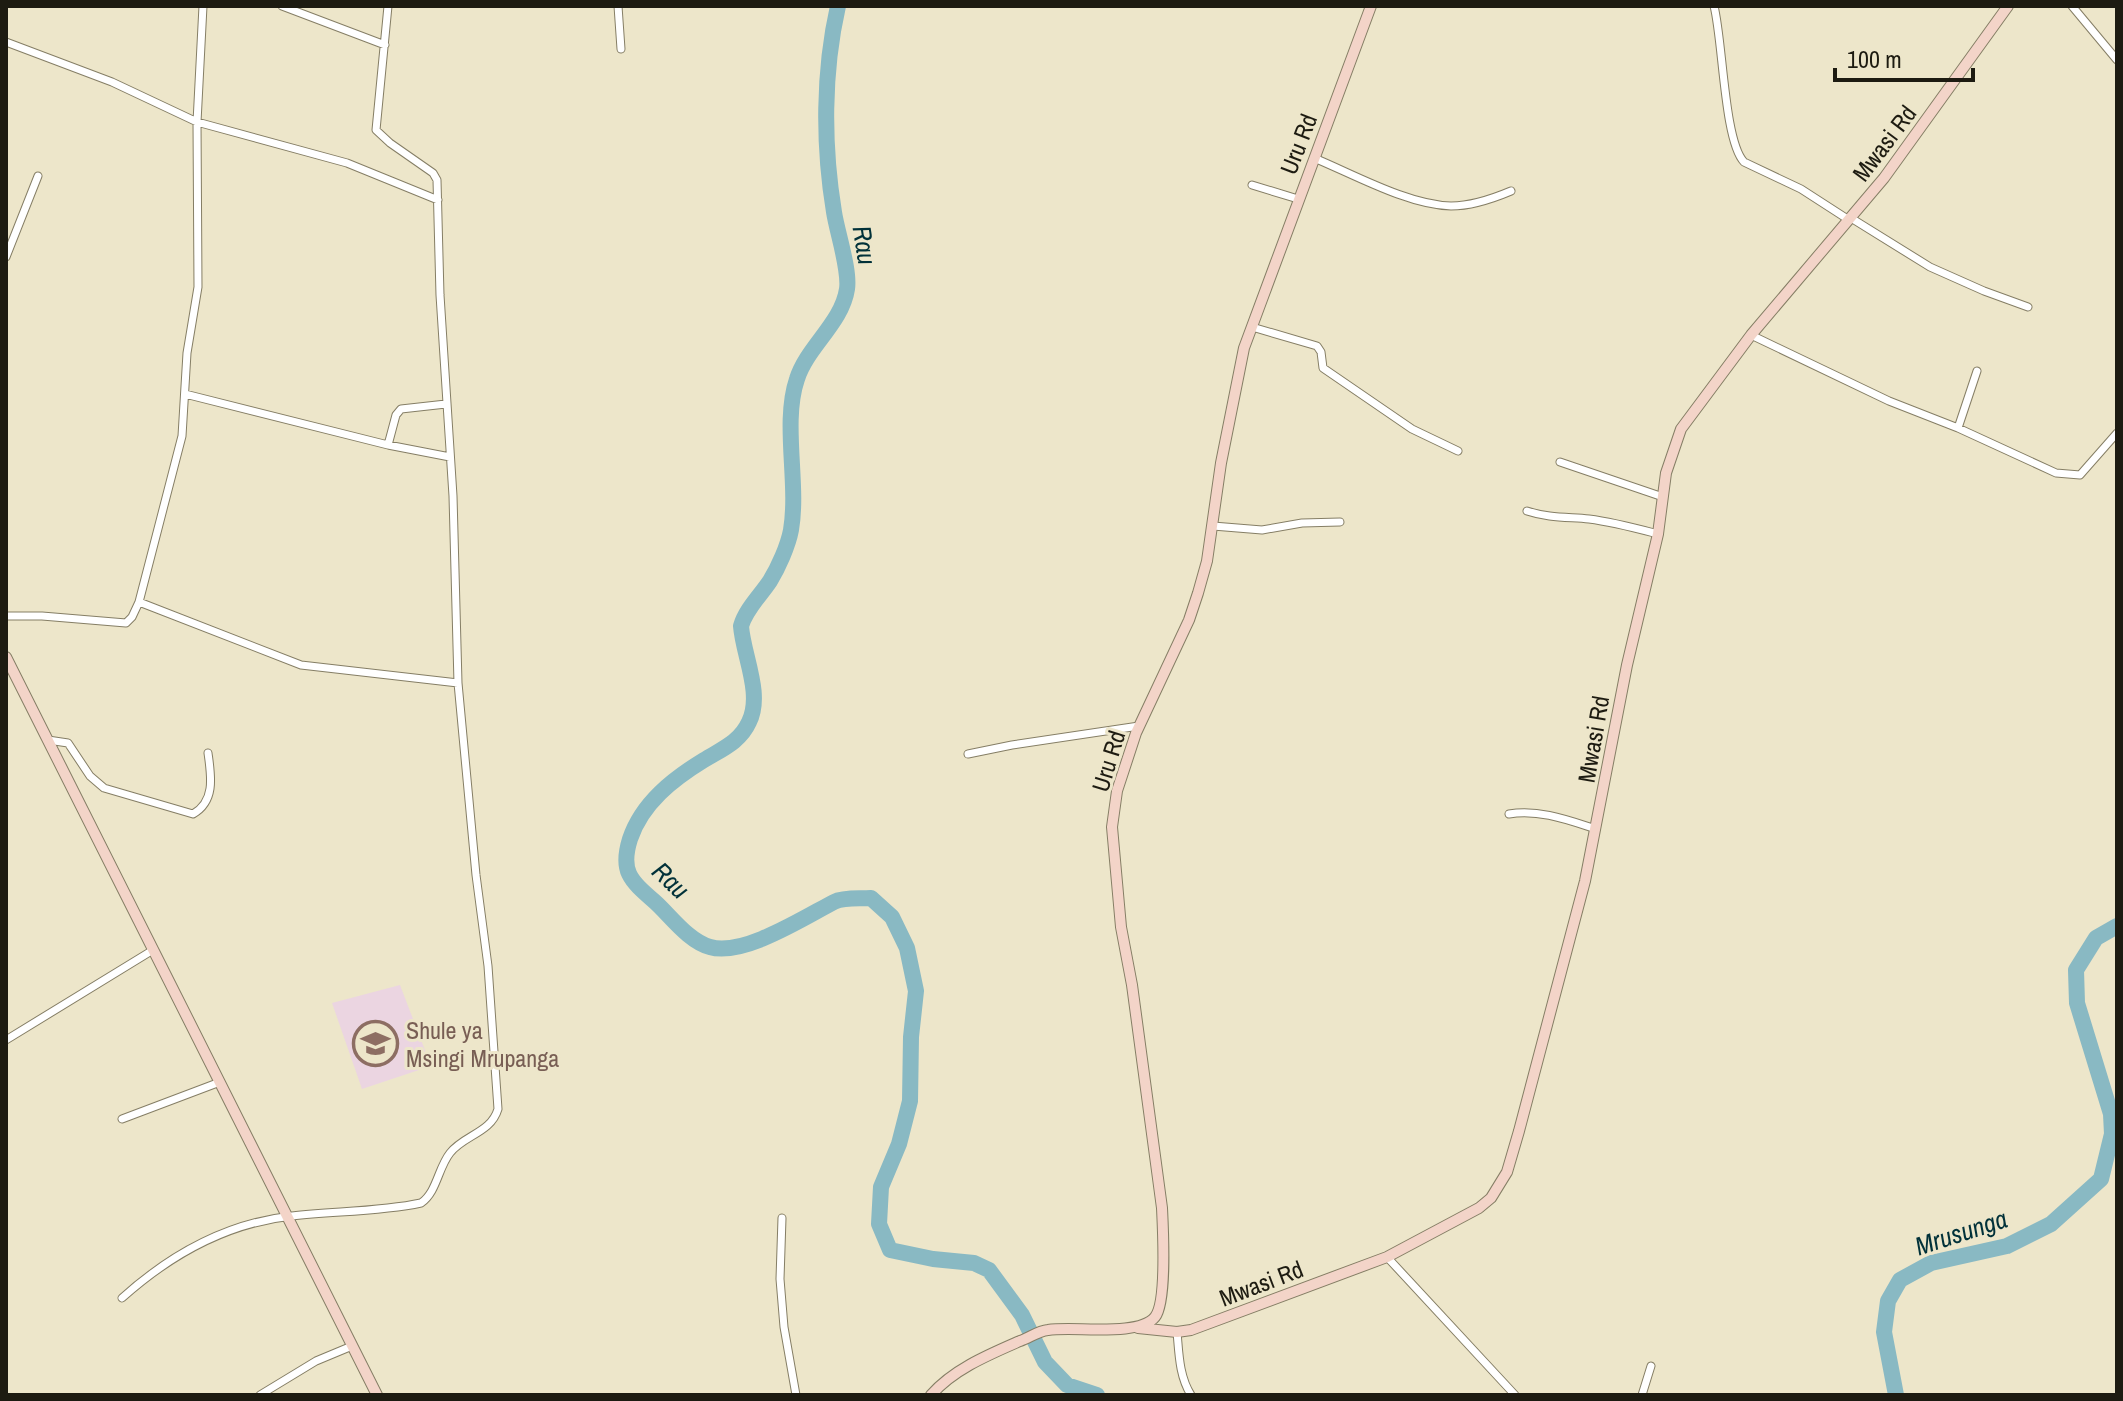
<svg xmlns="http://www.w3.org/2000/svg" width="2123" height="1401" viewBox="0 0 2123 1401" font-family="'Archivo Narrow',sans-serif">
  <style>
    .education { fill: #ebd5e1 }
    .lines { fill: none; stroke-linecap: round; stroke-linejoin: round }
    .river { stroke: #89b9c3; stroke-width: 16 }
    .street-casing { stroke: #857e65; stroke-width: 9 }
    .secondary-casing { stroke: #857e65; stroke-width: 12 }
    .street { stroke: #fff; stroke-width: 7 }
    .secondary { stroke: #f3d4c8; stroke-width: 10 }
    .labels { text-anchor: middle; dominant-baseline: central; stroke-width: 6; stroke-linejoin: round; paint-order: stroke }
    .street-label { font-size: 24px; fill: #1d1b11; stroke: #ede6ca }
    .education-label { font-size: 24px; fill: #785e54; stroke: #ede6ca; text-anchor: start }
    .water-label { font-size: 26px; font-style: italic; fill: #013139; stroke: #ede6ca }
  </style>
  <rect width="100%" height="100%" fill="#ede6ca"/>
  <path class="education" d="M400,985L431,1066L362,1089L332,1003Z"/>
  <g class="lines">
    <path class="river" d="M838,6C823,72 823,145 834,212C837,232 850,270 847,289C842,323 807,347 797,379C782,423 799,483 791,530C788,546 778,568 770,581C760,596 746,609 741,626C743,655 763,694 749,722C740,742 722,749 704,760C673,779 642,803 630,839C620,871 630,880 654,901C670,915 688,941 710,947C743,957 805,917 834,902C844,897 860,899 871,898L892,917L907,948L916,991L911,1037L910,1101L899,1144L881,1187L879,1224L890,1250L933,1259L974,1263L989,1270L1022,1315L1045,1362L1067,1385L1097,1395
      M1896,1395L1884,1332L1888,1301L1900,1280L1931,1263L2007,1246L2051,1224L2101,1179L2112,1134L2111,1114L2077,1003L2076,970L2096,938L2117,926"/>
    <defs>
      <path id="street" d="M282,6L385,45
        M618,6L621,49
        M1714,6C1723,41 1724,141 1744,162L1801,189L1849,220
        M2072,6L2117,60
        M6,42L112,82L197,122L347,163L438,200
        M1314,158C1353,174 1408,205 1451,206C1472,206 1492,199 1511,191
        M1252,185L1298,199
        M1851,218L1930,267L1984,291L2028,307
        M6,257L38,176
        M1252,327L1317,346L1321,352L1323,368L1412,429L1458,451
        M1751,335L1889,401L1958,428L2056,473L2080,475L2117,433
        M185,394L388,445L450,457
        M1958,428L1977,371
        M388,445L396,415L401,409L446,404
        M1560,462L1663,497
        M1527,511C1548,518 1567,517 1589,519C1613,522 1635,528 1658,534
        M1213,526L1262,530L1302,523L1340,522
        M139,602L301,665L458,683
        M6,616H42L126,623L132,617L139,602L182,436L187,353L198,287L197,122L203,6
        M48,740L68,743L90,776L104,788L193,814C216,801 211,775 208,753
        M968,754L1012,745L1139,726
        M1509,814C1539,809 1568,820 1596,829
        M6,1040L153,950
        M122,1119L220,1082
        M782,1218L780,1279L784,1327L796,1395
        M1387,1257L1515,1395
        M122,1298C170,1255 226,1223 292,1216C334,1211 379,1212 421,1203C437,1192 438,1168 450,1153C464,1135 491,1133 498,1109L488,966L476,875L458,683L453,496L440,295L437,180L433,173L390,143L376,130L388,6
        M1177,1332C1179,1353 1179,1376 1191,1395
        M260,1395L316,1361L352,1346
        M1642,1395L1651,1366"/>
      <path id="secondary" d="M6,657L377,1395
        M1138,1328L1177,1332L1191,1330L1387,1257L1479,1208L1491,1198L1507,1172L1519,1131L1585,881L1627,665L1658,534L1666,473L1681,429L1751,335L1884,178L2008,6
        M931,1395C954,1369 988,1355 1020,1341C1029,1338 1038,1331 1048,1330C1074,1326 1139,1337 1155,1317C1167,1302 1163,1229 1162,1208L1132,985L1121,927L1112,827L1117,791L1136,733L1189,620L1198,593L1207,561L1221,463L1244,348L1371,6"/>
    </defs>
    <use href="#street" class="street-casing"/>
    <use href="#secondary" class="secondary-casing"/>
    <use href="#street" class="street"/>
    <use href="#secondary" class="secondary"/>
  </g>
  <defs>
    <symbol id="school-ring" viewBox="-11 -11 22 22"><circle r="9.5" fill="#ede6ca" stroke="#8d6e63" stroke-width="1.5"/><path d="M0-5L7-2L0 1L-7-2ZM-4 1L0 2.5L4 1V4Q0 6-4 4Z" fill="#8d6e63"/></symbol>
  </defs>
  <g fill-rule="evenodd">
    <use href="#school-ring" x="350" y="1018" width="51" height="51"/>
  </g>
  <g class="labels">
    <g class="street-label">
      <text transform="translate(1884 143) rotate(-53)">Mwasi Rd</text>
      <text transform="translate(1298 144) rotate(-69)">Uru Rd</text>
      <text transform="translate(1593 739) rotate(-80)">Mwasi Rd</text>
      <text transform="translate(1108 761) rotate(-73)">Uru Rd</text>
      <text transform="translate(1261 1283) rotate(-21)">Mwasi Rd</text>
    </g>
    <g class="education-label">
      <text x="406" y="1030">Shule ya<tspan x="406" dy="28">Msingi Mrupanga</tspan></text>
    </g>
    <g class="water-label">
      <text transform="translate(865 245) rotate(81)">Rau</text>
      <text transform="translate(671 880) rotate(44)">Rau</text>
      <text transform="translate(1961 1232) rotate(-18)">Mrusunga</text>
    </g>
  </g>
  <rect width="2123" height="1401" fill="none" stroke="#1d1b11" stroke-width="16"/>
  <path d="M1835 68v12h138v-12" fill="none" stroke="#1d1b11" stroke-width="4"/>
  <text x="1847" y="68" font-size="24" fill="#1d1b11" stroke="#ede6ca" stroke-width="6" paint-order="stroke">100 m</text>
</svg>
